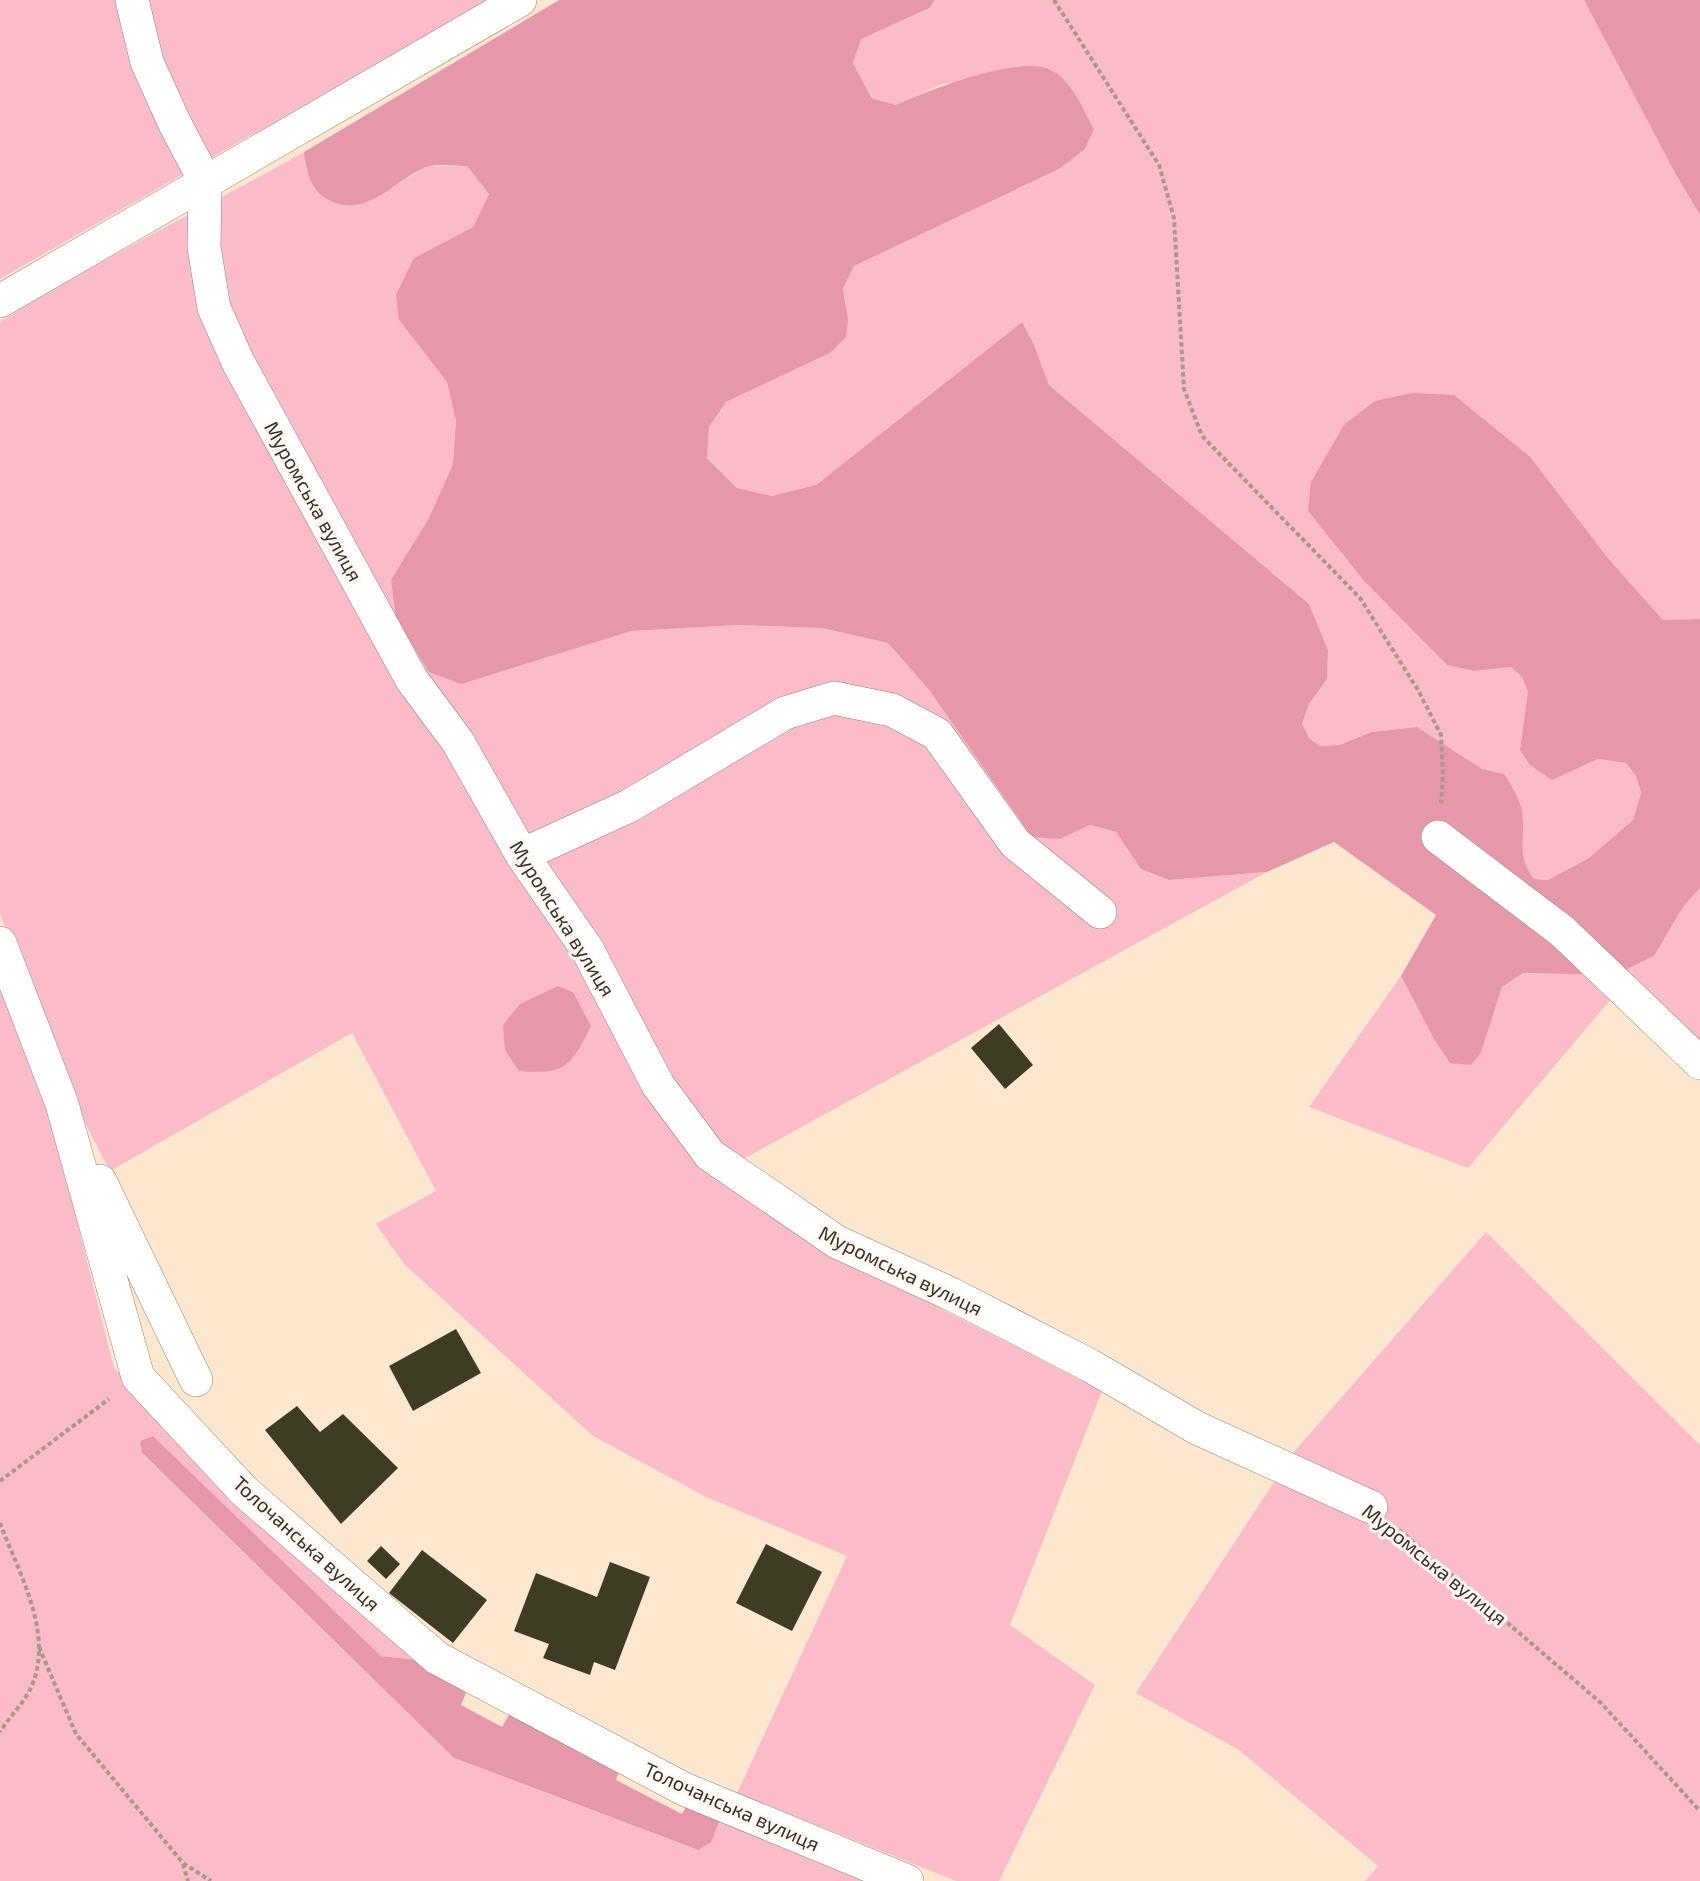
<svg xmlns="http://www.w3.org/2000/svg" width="1700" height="1881" viewBox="0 0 1700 1881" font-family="'Exo 2',sans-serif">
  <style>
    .green { fill: #fbbbc8 }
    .forest { fill: #e697a9 }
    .building { fill: #3e3d23 }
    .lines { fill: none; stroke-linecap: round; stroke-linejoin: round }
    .minor-casing { stroke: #96836c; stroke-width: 34 }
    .path { stroke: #a99987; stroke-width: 4; stroke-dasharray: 4.5 3; stroke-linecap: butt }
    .minor { stroke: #fff; stroke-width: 33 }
    .labels { text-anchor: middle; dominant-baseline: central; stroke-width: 6; stroke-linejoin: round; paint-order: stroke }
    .street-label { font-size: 20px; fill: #383027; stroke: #fdf8f3 }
  </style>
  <rect width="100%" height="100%" fill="#fde8cf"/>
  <path class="green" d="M0,0H487L0,279Z
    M935,0H1584L1675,173L1700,215V619L1663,620L1607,557L1308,511L1365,582L1447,665L1474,671L1511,667L1522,677L1528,691L1520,750L1552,780L1598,759L1626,763L1636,776L1641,793L1633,820L1589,858L1548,880L1534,879L1524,866L1504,774L1482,769L1417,727L1371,732L1340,745L1320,746L1309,738L1302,725L1309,704L1327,679L1328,650L1309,604L1049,385L1034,345L1022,322L816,485L772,496L737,488L707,457L709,427L726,402L830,353L848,319L843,289L854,266L1059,169L1085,149L1094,129L1067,82L1052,70L942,84L895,105L873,98L853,63L861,38L930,9Z
    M304,152L306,170L368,202L428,166H467L489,194L473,227L414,258L399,320L447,382L456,421L453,464L428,520L553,654L631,631L738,625L822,628L888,643L1060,839L1090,825L1116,832L1141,869L1169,880L1267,872L716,1174L816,1245L1102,1391L1010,1625L1095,1685L999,1881H956L737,1793L847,1556L706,1497L593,1436L404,1264L376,1224L436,1191L352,1033L110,1171L72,1098L0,914V322C98,260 203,209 304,152Z
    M1700,888V1051L1629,978L1468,1168L1309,1107L1401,976L1434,1039L1471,1065L1481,1053L1502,987L1523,973L1615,975L1654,956L1683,907Z
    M0,981L48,1107L114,1368L418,1660L381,1656L153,1436L140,1441L142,1454L454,1758L697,1850L722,1815L871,1881H0Z
    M1486,1232L1700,1445V1881H1365L1378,1866L1239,1750L1136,1693L1293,1453Z"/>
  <path class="forest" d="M559,0H935L930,8L861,39L853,63L872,98L895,105C927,91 1019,54 1051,70C1072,80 1083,110 1094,129L1085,149L1059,169L854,266L843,289L848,319L846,337L830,353L726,402L709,427L707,458L737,488L772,496L816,485L1022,322L1034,345L1049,385L1309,604L1328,650L1327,679L1309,704L1302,724L1309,738L1320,746L1340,745L1371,732L1417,727L1482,769L1504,774C1511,785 1520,798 1522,812C1526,839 1515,855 1534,879L1548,880L1589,858L1633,820L1641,793L1636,776L1626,763L1598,759L1552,780L1530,765L1520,750L1528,691L1522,677L1511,667L1474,671L1447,665L1365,582L1308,511L1311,482L1344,425L1375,401L1412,393L1454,395L1530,457L1607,557L1663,620L1700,619V888L1683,907L1654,956L1615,975L1523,973L1502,987L1481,1053L1471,1065L1450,1063L1434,1039L1401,976L1436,915L1334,842L1267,872L1169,880L1141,869L1116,832L1090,825L1060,839L1032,837L930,691L888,643L822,628L738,625L631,631L461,684L429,672L396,618L391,580L428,520L453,464L456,421L447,382L399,320L396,295L414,258L473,227L489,194L467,166C455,166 437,163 426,167C395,180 367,218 331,201C312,193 306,173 304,152Z
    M1584,0H1700V215L1675,173Z
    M558,986L573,992L591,1026C571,1066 566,1075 519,1071L505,1050L503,1025L520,1004Z
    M153,1436L381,1656L418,1660L466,1693L461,1705L502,1727L509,1715L620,1768L616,1780L682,1814L689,1801L722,1815L711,1842L698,1850L454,1758L142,1453L140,1441Z"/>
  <path class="building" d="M999,1024L1033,1065L1005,1089L971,1048Z
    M456,1329L481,1373L413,1411L389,1366Z
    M297,1406L320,1432L343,1414L398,1468L341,1524L265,1430Z
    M766,1544L822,1572L792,1631L736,1603Z
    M381,1546L400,1564L386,1579L367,1561Z
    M422,1550L487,1600L453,1643L389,1593Z
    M610,1562L650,1577L615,1670L594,1662L590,1675L543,1658L549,1644L514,1631L536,1573L597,1597Z"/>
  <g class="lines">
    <defs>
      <path id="minor" d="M132,0L147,62L174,122L205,181L204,247L214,308L238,362L412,680L458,742L522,855L587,949L658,1085L710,1155L837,1242L951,1294L1089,1365L1197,1428L1371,1507
        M0,301L520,0
        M1438,837L1562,931L1700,1063
        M522,855L629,806L785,713L834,698L892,710L937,734L1015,843L1100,912
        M0,943L62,1104L138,1377L244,1491L437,1658L684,1789L907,1881
        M100,1181L196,1380"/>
    </defs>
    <use href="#minor" class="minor-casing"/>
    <path class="path" d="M1054,0L1159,165L1174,218L1184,389L1202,436L1360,598L1418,690L1441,735L1443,774L1441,803
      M0,1481L109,1399
      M0,1523C19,1574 59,1641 27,1695C19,1708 8,1719 0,1732
      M1399,1530L1601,1703L1700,1811
      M39,1647L76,1734L183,1863L211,1881
      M183,1864L188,1881"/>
    <use href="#minor" class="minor"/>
  </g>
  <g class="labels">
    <g class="street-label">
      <text transform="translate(314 501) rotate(61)">Муромська вулиця</text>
      <text transform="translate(563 918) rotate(58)">Муромська вулиця</text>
      <text transform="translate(901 1270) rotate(26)">Муромська вулиця</text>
      <text transform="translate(307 1543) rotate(42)">Толочанська вулиця</text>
      <text transform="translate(1435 1564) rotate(39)">Муромська вулиця</text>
      <text transform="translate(732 1806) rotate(24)">Толочанська вулиця</text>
    </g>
  </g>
</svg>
